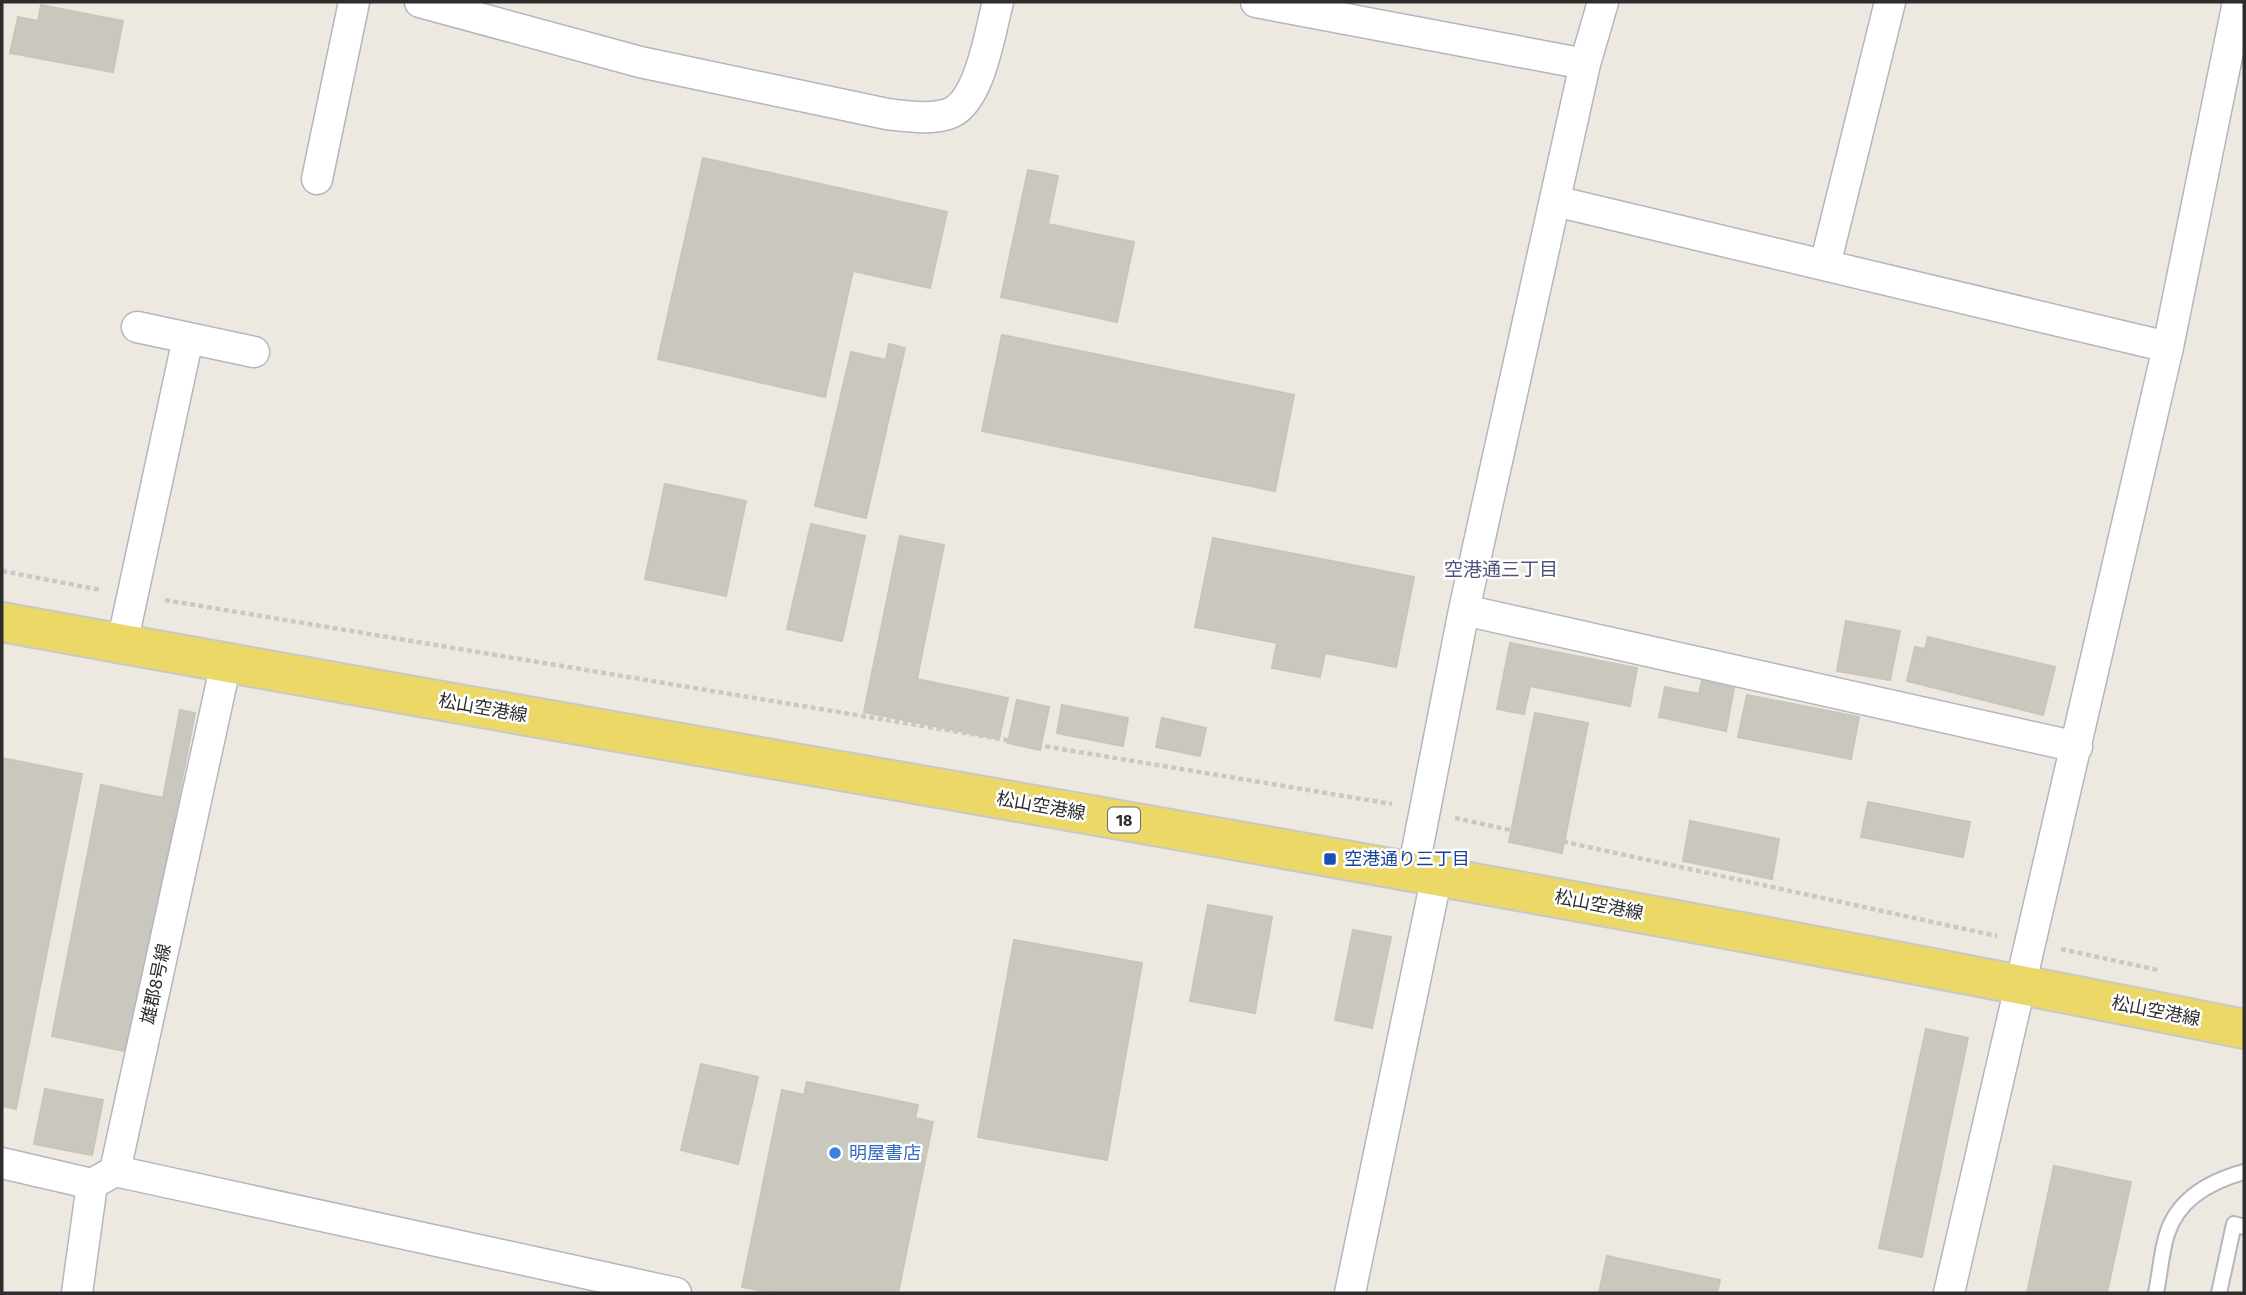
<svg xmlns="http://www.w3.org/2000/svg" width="2246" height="1295" viewBox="0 0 2246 1295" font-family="'Fira Sans','Noto Sans JP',sans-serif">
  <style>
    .building { fill: #cac7bf; stroke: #cac5ba; stroke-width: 2 }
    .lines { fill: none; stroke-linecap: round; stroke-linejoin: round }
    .lane-casing { stroke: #b4b5c0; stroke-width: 18 }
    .street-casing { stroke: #b4b5c0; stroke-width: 33 }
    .primary-casing { stroke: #c8c8c8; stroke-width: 42 }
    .path { stroke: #c8c8c8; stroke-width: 4.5; stroke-dasharray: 5 3.5; stroke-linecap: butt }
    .lane { stroke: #fff; stroke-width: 14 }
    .street { stroke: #fff; stroke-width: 30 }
    .primary { stroke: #ecd867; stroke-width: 38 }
    .transit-dot { fill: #1a4fb4; stroke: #fff; stroke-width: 2.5 }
    .shop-dot { fill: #3f7fe0; stroke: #fff; stroke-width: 2.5 }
    .labels { text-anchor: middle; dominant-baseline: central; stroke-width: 5; stroke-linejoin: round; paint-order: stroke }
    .shield { fill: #fff; stroke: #6c6c6c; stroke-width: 2 }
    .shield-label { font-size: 16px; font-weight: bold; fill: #2d2d2d }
    .street-label { font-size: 18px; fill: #2d2d2d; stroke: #fff }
    .transit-label { font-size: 18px; fill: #164399; stroke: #fff; text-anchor: start }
    .shop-label { font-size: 18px; fill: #366cbe; stroke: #fff; text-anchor: start }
    .neighbourhood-label { font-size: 19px; fill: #4e537d; stroke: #fff }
  </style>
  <rect width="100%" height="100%" fill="#eee9e0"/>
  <path class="building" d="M41,5L123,21L113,72L10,53L18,17L38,21Z
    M703,158L947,212L930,288L853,271L825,397L658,359Z
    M1028,170L1058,176L1048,224L1134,242L1117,322L1001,297Z
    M1002,335L1294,395L1275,491L982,431Z
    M889,344L905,348L866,518L815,506L851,352L886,360Z
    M665,484L746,501L726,596L645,579Z
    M811,524L865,536L842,641L787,629Z
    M900,536L944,545L917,679L1008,698L999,739L864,712Z
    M1213,538L1414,577L1396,667L1325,653L1320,677L1272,668L1277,643L1195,627Z
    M1846,621L1900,631L1890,680L1837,671Z
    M1928,637L2055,667L2043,715L1907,681L1915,647L1925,649Z
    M1510,643L1637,668L1630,706L1530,686L1524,714L1497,709Z
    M1702,681L1734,688L1726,731L1659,717L1665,687L1699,694Z
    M1747,695L1859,717L1851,759L1738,737Z
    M1017,700L1049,707L1040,750L1008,743Z
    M1062,705L1128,718L1123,746L1057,733Z
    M180,710L195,713L129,1052L52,1036L101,785L163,798Z
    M1535,713L1588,723L1562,853L1509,842Z
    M1162,718L1206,728L1200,756L1156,747Z
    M2,758L82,774L16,1109L2,1106Z
    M1868,802L1970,822L1963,857L1861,837Z
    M1690,821L1779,839L1772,879L1683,861Z
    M1208,905L1272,917L1255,1013L1190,1001Z
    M1353,930L1391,937L1372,1028L1335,1020Z
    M1014,940L1142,963L1107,1160L978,1137Z
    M1926,1029L1968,1038L1922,1257L1879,1248Z
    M701,1064L758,1077L738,1164L681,1150Z
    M807,1082L918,1105L915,1118L933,1122L898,1293H773L742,1287L782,1090L804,1095Z
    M45,1089L103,1100L92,1155L34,1144Z
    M2054,1166L2131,1182L2107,1293H2027Z
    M1607,1256L1720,1280L1717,1293H1599Z"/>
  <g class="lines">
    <defs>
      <path id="lane" d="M2156,1293C2160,1274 2161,1253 2167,1234C2178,1199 2211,1181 2244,1172
        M2219,1293L2234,1224L2244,1227"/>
      <path id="street" d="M420,2L640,62L887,114C907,116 929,120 948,114C980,104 990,31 998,2
        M1256,2L1585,64L1464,610L1413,871
        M1585,64L1603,2
        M317,179L354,2
        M1555,201L2168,347
        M1825,265L1890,2
        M137,327L254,352
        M1464,610L2077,747
        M122,644L188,338
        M2,1163L92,1184
        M115,1171L676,1293
        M77,1293L92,1184L115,1171L226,663
        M1350,1293L1437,875
        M1949,1293L2168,347L2238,2"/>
      <path id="primary" d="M2,622C749,759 1499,879 2244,1029"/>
    </defs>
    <use href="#lane" class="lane-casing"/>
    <use href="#street" class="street-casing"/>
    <use href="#primary" class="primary-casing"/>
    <path class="path" d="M2,571L101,590
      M165,600L1392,804
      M1455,818L1997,936
      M2061,949L2158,970"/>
    <use href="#lane" class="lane"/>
    <use href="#street" class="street"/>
    <use href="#primary" class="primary"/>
  </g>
  <rect class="transit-dot" x="1323" y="852" width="14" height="14" rx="3.5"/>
  <circle class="shop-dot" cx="835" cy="1153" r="7"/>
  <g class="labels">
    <rect class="shield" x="1108" y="807.5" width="32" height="25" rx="5"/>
    <g class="shield-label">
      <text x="1124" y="820">18</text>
    </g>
    <g class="street-label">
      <text transform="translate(483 708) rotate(10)">松山空港線</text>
      <text transform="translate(1041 806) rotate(10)">松山空港線</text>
      <text transform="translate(1599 905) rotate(11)">松山空港線</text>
      <text transform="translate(156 984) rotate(-78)">雄郡8号線</text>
      <text transform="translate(2156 1011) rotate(11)">松山空港線</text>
    </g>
    <g class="transit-label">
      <text x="1344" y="859">空港通り三丁目</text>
    </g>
    <g class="shop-label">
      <text x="849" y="1153">明屋書店</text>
    </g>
    <g class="neighbourhood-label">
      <text x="1501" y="569">空港通三丁目</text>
    </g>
  </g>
  <rect width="2246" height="1295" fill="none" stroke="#2d2d2d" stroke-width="7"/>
</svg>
